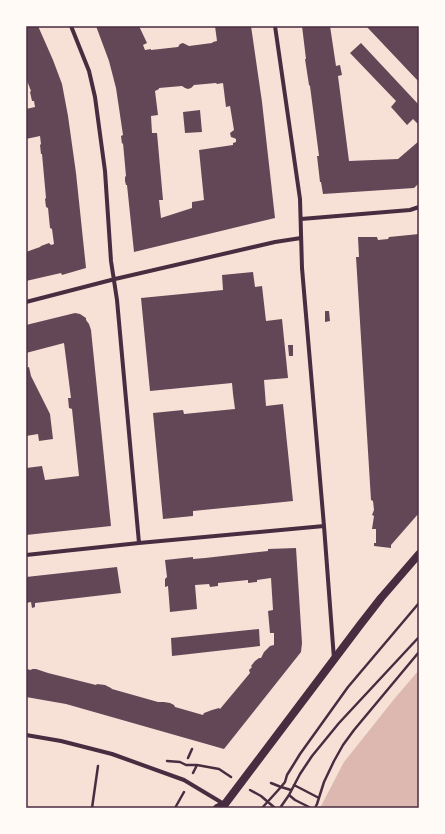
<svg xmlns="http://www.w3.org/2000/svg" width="445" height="834" viewBox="0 0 445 834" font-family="Mulish,sans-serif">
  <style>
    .water { fill: #dcb8b0 }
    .building { fill: #644757; fill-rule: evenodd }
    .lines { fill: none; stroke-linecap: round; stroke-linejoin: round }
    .path { stroke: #4a2c40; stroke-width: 2.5 }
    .minor { stroke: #4a2c40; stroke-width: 4 }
    .secondary { stroke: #4a2c40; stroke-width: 8 }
    .neatline { fill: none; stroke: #4a2c40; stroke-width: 1.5 }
  </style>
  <rect width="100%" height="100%" fill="#f7e1d7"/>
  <path class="water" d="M419,670V804L416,808H320L344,762L395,698Z"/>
  <path class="building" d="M26,26H38L53,60L62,84L68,116L76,173L86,268L62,275L61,273L26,281V252L40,247L41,246L49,243L51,245L54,244L52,229L50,228L48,208L46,207L45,199L46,198L42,154H41L40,145L41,144L40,136L26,139V109L35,107L34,101H32L30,92L31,91L26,78Z
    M96,26H139L147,43L143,45L145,50L151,49V50L178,47L180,44L183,43L189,46L212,43L213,42L217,41L215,26H251L262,102L275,218L134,252L127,185H126L125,181V177L126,176L123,143L122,144L121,136L123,135L116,88L109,61ZM216,83L217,84L223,83L226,107L230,106L234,130L230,133L231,137L234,138L236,139V142L233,143V145L199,150L204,200L192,202V208L161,218L159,200H163L157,133H152L151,116L158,115L155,91L159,89V88L182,86L185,88L188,89L191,88L194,85Z
    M302,26H330L336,66L340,65L342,75L338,76L349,161L398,159L419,141V183L414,188L323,194L321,182H320L317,156H319L310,86L309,85L305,59H306Z
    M366,26H419V82Z
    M361,43L419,105V125L413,119L407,125L391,107L396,101L350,53Z
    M200,110L202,132L185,133L183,112Z
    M419,234V513L391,545V548L374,546V543H376V529H372L374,516L372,515L374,510L373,501L371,500L356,257H359L358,237H377L378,240L388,239L389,237Z
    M253,272L255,287L262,286L266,321L282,319L288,378L264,380L266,406L283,404L293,501L193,511V516L163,519L153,413L183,410L184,414L235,409L233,394L232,383L150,391L141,298L223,290L222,275Z
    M325,311H329L330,321L325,322Z
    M75,313L80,314L86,318V320L89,324L91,330L111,526L26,535V468L42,466L45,480L79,476L72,409L69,408L68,398H71L64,343L26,353V325Z
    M288,345H293V356H289Z
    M29,367L31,376L50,414L53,439L39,441L38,434L26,436V368Z
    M296,548L302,643L301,652L224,749L66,704L26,697V669L31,670L32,669H36L48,673L96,685L97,684L105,685L111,688L112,689L158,702H164L170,703L174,705L175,707L203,715L204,713L212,710L219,708L220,709L250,673L249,670L252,667L251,666L255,661L259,658H261L264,652L270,646L274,645V633H270L268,611L273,610L271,578L257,580V582L248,583V580L218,583V586L210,587L209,584L195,585L197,609L170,612L168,586L165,587V579L167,577L165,560L193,557V559L205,558L268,551V549Z
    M117,567L121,593L35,603V607L32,608L31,602L26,603V577Z
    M259,629L260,646L172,656L171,638Z"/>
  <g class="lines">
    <path class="path" d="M188,758L192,749
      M167,761L180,762L186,765H197L219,769L231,777
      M193,773L197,765
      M271,783L281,787L291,790
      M294,785L319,798
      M250,790L261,796L275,808
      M289,795L295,800L311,808
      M92,808L98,766
      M175,808L184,792
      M262,808L281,787L285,782L287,775L292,767L300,754L348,687L419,603
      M280,808L289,795L300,774L312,756L339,723L419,637
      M315,808L317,804L324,782L334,761L343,745L354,730L419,652"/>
    <path class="minor" d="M71,26L89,71L95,97L105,171L111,261L117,300L139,543
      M275,26L300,199L302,268L324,526L334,659
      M301,219L410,210L419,207
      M26,302L115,279L275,242L301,238
      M26,555L139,543L324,526
      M26,735L61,741L112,754L184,780L224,804"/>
    <path class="secondary" d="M217,808L225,804L360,625L381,598L419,554"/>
  </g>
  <rect width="445" height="834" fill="none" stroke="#fffaf5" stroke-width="54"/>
  <rect x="27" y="27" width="391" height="780" class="neatline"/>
</svg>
